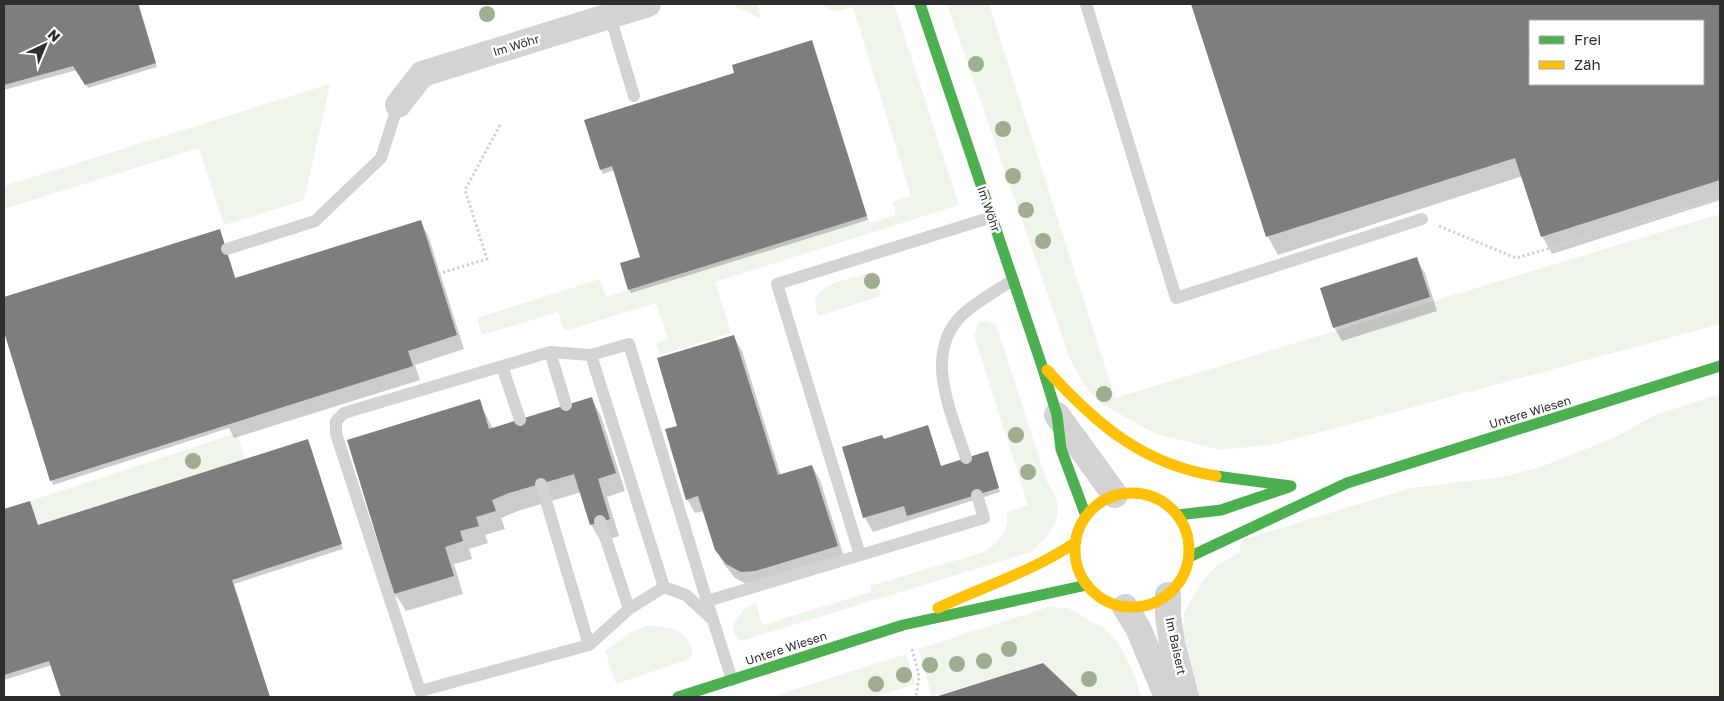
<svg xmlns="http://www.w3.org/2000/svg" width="1724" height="701" viewBox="0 0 1724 701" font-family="'Golos Text',sans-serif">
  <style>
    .green { fill: #f0f5eb }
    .shadow { fill: #0003; fill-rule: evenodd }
    .building { fill: #7e7e7e; fill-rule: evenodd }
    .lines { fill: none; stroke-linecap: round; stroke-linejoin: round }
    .path { stroke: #d3d3d3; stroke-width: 3; stroke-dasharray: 2.5 2.5; stroke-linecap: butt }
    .lane { stroke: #d3d3d3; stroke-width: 12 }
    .street { stroke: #d3d3d3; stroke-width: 26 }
    .fast { stroke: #4caf50; stroke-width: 11 }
    .slow { stroke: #ffc107; stroke-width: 11 }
    .tree { fill: #9fae93 }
    .labels { text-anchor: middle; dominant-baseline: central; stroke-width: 5; stroke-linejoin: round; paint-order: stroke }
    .street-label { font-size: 12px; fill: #2e2e2e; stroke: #fff }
  </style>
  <rect width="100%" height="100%" fill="#fff"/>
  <path class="green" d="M735,4H757L761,19L736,7Z
    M821,4H894L959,205L715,282L731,333L660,355L656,343L668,339L656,303L564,331L558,312L482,335L477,318L600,279L606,297L867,216L870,223L896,215L892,202L911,196L853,7L834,12Z
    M947,4H989L1115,398L1720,214V324L1276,444L1221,450L1156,434L1100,403L1085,386L1070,359Z
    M330,84L304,200L224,225L199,148L4,209V186Z
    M874,272L881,296L818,316C817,311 815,304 815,300C819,283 859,276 874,272Z
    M984,321L996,324L1047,482C1068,510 1056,531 1031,552L741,641L734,634L733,624L744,609L756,603L762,625L871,592L870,586L984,552C998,543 1010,531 1007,512L1028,505L974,335L978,323Z
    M1720,394V697H1194L1182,653L1184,613L1201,583L1216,566L1239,553L1242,540L1411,488L1502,477L1538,468L1616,437L1655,415Z
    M237,433L245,459L38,525L30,501Z
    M1048,607L1068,608L1103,628L1118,642L1135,676L1141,697H1079L1042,663L932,697L919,649Z
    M646,626C671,626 684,627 693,653L689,659L616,684L605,651L630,633Z
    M906,654L915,684L874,697H771Z"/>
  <path class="shadow" d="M4,4H139L157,67L88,88L77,70L4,90Z
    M1196,4H1720V200L1552,254L1542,236L1523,176L1278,255L1268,237L1192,5ZM1530,21H1703V84H1530Z
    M812,42L868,220L631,293L629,289L641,258L614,170L603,174L601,170L736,74Z
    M420,221L428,235L464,349L415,365L420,380L234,438L229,428L53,485L4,328V299L219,230L236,279Z
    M1416,259L1425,273L1437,311L1342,341L1334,327Z
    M734,337L742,351L781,476L812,466L820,480L845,560L750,586L735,578L724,564L716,549L704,511L695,513L687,499L679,426Z
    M591,398L601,416L625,491L607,497L619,536L601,542L591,524L581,492L518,511L501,518L505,529L485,535L488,543L469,549L472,559L454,564L463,594L406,611L395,594L479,401L493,429Z
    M928,427L941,467L987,453L1000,492L873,532L865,518L843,448L884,440Z
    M310,445L343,549L234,584L270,697H63L52,665L4,680V510L29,502L38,526Z
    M1042,665L1077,697H938Z"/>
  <path class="building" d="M4,4H138L156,63L85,85L73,66L4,85Z
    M1191,4H1720V180L1541,237L1515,158L1266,237ZM1530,21H1703V84H1530Z
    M812,40L867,216L628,290L620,263L640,257L612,166L600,170L584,120L734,73L732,65Z
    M421,220L457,335L408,351L413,366L50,481L4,332V297L220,229L235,278Z
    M1417,257L1430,297L1333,328L1320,288Z
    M734,335L778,475L812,465L838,546L755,571L741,572L726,564L715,550L698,496L686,500L665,429L677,426L657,358Z
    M592,397L616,473L598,479L610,519L590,525L574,474L509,493L492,500L496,511L476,517L479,526L460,531L463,541L445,547L454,576L394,594L347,440L480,399L489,429Z
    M928,425L941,466L988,451L999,488L907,516L904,506L863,518L842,447L882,435L884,439Z
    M308,439L342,544L232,580L270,697H61L49,661L4,675V509L30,501L38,525Z
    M1043,663L1079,697H935Z"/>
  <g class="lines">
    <path class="path" d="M1439,226L1516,258L1720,199
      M438,274L487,259L465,190L500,125
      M912,649L919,676L916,697"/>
    <path class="lane" d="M1086,4L1176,298L1422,219
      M610,16L634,96
      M227,249L315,221L381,158L398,105
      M550,352L566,405
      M591,355L550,352L344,413L336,421V434L420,691L589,645L629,609L664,587L686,595L713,620L707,601L984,518L977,495
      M502,366L520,420
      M966,458C952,414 922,354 962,315C977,301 996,291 1013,280
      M541,484L589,645
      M600,521L629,609
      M860,555L777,284L992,217
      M664,587L591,355L629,344L707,601
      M713,620L732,680"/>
    <path class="street" d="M398,105L422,74L648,4
      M1057,415L1115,495
      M1168,595V616L1172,643L1186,697
      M1125,607L1138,628L1167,697"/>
    <path class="fast" d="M920,4L1041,363L1057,415L1061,449L1086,516
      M1216,476L1291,486
      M1178,515L1221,510L1289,487
      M1189,557L1347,483L1720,366
      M678,697L903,625L1087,585"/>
    <path class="slow" d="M1047,370C1096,424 1142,464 1216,476
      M1075 550a57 57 0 1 1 114 0a57 57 0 1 1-114 0Z
      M938,608C984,586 1034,571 1076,542"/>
  </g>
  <g class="tree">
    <circle cx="487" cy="14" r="8"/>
    <circle cx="976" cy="64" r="8"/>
    <circle cx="1003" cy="129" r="8"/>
    <circle cx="1013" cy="176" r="8"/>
    <circle cx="1026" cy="210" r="8"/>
    <circle cx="1043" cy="241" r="8"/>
    <circle cx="872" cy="281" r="8"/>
    <circle cx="1104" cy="394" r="8"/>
    <circle cx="1016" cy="435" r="8"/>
    <circle cx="193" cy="461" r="8"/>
    <circle cx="1028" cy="472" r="8"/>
    <circle cx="1009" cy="649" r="8"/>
    <circle cx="984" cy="661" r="8"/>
    <circle cx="957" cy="664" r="8"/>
    <circle cx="930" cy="665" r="8"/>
    <circle cx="904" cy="675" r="8"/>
    <circle cx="1089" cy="679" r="8"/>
    <circle cx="876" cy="684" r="8"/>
  </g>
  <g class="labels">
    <g class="street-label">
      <text transform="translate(516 45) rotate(-17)">Im Wöhr</text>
      <text transform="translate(989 209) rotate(71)">Im Wöhr</text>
      <text transform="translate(1530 412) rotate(-17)">Untere Wiesen</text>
      <text transform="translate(1176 646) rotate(78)">Im Baisert</text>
      <text transform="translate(786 648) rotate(-18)">Untere Wiesen</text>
    </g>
  </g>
  <rect width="1724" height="701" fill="none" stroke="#2e2e2e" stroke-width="10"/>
  <rect x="1529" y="20" width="175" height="65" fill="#ffffff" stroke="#ababab"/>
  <rect x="1539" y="36" width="25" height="8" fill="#4caf50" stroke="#ababab"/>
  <text x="1574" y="45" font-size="15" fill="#2e2e2e">Frei</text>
  <rect x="1539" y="61" width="25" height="8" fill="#ffc107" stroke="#ababab"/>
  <text x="1574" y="70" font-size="15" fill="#2e2e2e">Zäh</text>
  <g transform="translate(45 45) rotate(44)" stroke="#ffffff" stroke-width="4" paint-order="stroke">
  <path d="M0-4L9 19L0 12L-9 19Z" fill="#2e2e2e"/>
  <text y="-8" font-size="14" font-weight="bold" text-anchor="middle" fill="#2e2e2e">N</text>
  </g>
</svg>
